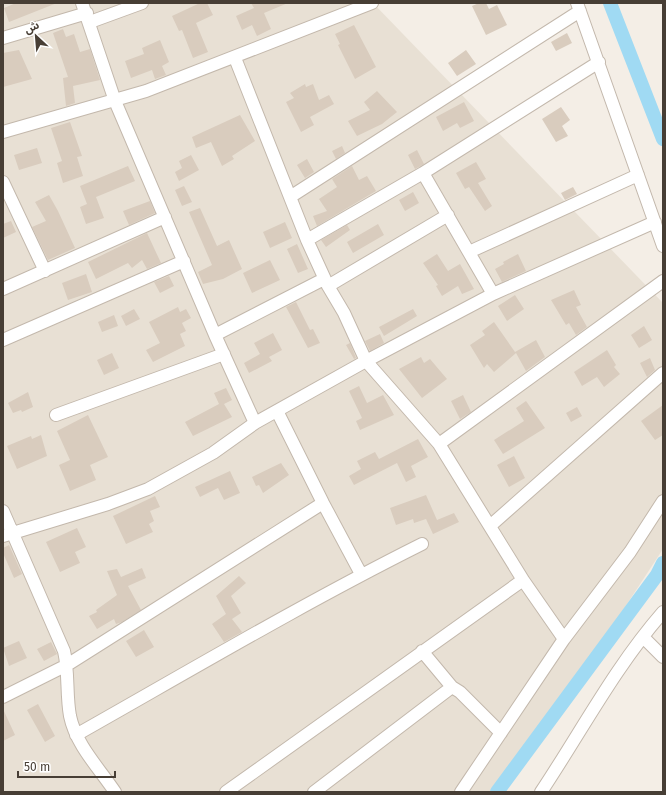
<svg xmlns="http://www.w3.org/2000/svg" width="666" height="795" viewBox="0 0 666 795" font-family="'Fira Sans','Noto Sans Arabic',sans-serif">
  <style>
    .residential { fill: #e8e0d4 }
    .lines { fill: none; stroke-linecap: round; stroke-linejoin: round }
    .canal { stroke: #a0daf3; stroke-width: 14 }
    .building { fill: #d9ccbe }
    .street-casing { stroke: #c3b8ac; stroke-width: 14 }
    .street { stroke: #fff; stroke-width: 12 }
  </style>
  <rect width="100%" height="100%" fill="#f4eee6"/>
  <path class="residential" d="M3,3H373L663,303V549L504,792H3Z"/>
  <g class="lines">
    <path class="canal" d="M610,3L663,139
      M497,792L657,575L663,563"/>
  </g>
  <path class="building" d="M16,3H57L9,22L4,8Z
    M200,3H207L213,15L196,23L208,52L193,58L182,30L179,31L172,16Z
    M251,3H288L264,13L271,29L257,36L252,25L242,30L236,16L254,8Z
    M479,3H486L489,9L497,5L507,25L486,35L472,6Z
    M354,25L376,67L355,79L338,45L340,44L335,34Z
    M63,29L66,37L74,34L80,52L90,49L100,80L73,86L75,103L66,106L63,78L68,77L53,33Z
    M567,33L572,43L556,51L551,42Z
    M160,40L169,62L162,66L166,75L155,79L152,70L131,78L125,61L144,54L142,48Z
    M19,50L32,79L3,87V53Z
    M466,50L476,64L457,76L448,63Z
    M305,84L306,87L313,84L319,100L329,95L334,104L310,117L314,125L301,132L286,102L294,98L290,93Z
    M377,91L397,112L382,124L357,136L348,121L370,110L364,102Z
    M464,102L474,121L460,128L457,123L443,131L436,117Z
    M561,107L570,120L562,126L568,136L556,142L542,119Z
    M240,115L255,141L232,156L234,159L222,166L211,142L196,148L192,137Z
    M70,122L82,156L77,157L83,176L63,183L57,163L62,161L51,128Z
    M342,146L345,153L336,159L332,151Z
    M37,148L42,163L19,170L14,155Z
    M417,150L424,164L415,169L408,155Z
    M191,155L199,170L179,181L175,172L182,168L179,161Z
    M307,159L314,172L305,178L297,165Z
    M476,162L486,179L478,183L492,206L485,211L469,187L465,189L456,173Z
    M128,166L135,181L96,197L104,218L86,224L80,207L87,204L80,186Z
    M352,166L359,180L367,176L376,191L317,226L313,216L327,211L319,199L337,187L332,179Z
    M184,186L192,202L182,206L175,190Z
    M573,187L577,194L565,200L561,193Z
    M413,192L419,203L405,211L399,200Z
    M49,195L58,211L75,248L48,260L32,227L46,221L35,202Z
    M150,201L155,213L129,225L123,211Z
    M200,208L217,246L229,240L242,269L223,279L203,284L198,272L212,265L189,212Z
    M11,221L16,232L3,238V224Z
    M285,222L292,238L270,248L263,232Z
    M378,224L384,235L353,253L347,242Z
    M347,225L350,230L326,247L321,240Z
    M147,233L161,263L147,269L142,260L132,268L128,263L96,279L88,262Z
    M297,244L308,269L298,273L287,249Z
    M437,254L448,271L460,264L474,289L462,294L458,286L442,296L436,286L438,285L423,263Z
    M518,254L526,271L502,282L495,269L504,264L503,262Z
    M270,260L280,280L252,293L243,273Z
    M86,274L92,292L68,300L62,283Z
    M169,276L174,286L160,293L154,282Z
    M574,290L581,305L576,307L587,327L576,335L569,323L566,325L551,300Z
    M515,295L524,309L507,321L498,306Z
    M296,302L310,330L313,329L320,343L308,348L286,307Z
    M178,307L180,312L186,309L191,318L182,323L186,331L180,334L185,346L153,362L146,350L160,343L149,322Z
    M134,309L140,319L126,326L121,316Z
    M413,309L417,316L384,336L379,327Z
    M114,315L118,326L102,332L98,322Z
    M494,322L515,352L536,340L545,357L526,371L516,353L494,372L487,364L484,368L470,345L485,335L482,331Z
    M644,326L652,340L639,348L631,335Z
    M273,333L282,350L269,357L272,361L249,373L244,363L260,354L254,343Z
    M380,334L384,343L370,351L365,341Z
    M350,343L356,358L354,359L346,345Z
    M607,350L616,365L614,367L620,374L604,387L597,377L582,386L574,372Z
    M112,353L119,368L104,375L97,360Z
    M421,357L424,363L430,359L447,379L422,398L399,369Z
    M650,358L655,370L647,377L640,363Z
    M359,386L367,403L383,395L394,415L360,430L356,421L362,418L349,391Z
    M226,388L232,400L224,404L232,417L193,436L185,422L219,404L214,393Z
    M28,392L33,407L22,412L21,410L13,413L8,403Z
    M463,395L471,412L460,419L451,401Z
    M526,401L545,428L503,454L494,440L524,421L516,408Z
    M663,405V435L655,440L641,421Z
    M577,407L582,416L571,422L566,413Z
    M88,415L108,457L90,465L96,480L70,491L59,465L70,460L57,431Z
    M41,435L47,456L17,469L7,446L31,436L32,439Z
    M418,439L428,457L411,466L416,477L406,482L397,463L354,485L349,476L361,469L357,461L375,452L379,459Z
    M514,456L525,478L509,487L497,465Z
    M281,463L289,475L263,493L259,485L256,486L252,477Z
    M230,471L240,493L224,500L218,488L200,497L195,487Z
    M426,495L437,520L454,513L459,522L433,534L426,519L414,523L413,519L396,525L390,508Z
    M155,496L160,507L150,511L154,521L149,524L153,532L126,544L113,516Z
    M77,528L86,547L75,552L80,563L60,572L46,542Z
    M9,545L22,574L14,578L3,553V548Z
    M142,568L146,578L128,586L141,610L122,622L116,624L114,619L97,629L89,616L97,612L96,610L117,595L107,571L117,569L121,577Z
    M239,576L246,583L231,596L241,613L232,619L242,632L224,642L212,624L226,614L216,596Z
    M144,630L154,647L136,657L126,641Z
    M19,641L27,658L9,666L3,648Z
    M51,642L57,654L44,661L37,649Z
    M38,704L55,736L45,742L27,710Z
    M3,709L15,735L3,741Z"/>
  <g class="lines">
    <defs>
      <path id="street" d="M82,3L115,101L215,335L255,423
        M577,3L663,246
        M90,22L142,3
        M3,38L87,13
        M235,58L307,240L328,286L344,313L366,361L439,444L523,580L564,639
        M3,132L146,91L372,3
        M423,173L493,294
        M3,182L45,271
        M290,197L580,11
        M307,240L423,173L599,62
        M469,252L638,175
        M328,286L448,215
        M3,289L165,217
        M215,335L324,279
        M3,340L184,261
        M277,411L323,503L361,574
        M56,415L224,354
        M439,444L663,281
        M3,511L64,651C69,672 66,694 70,716C76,745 99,768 115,792
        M490,526L663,373
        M3,536L108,504L148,489L213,453L255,423L366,361L493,294L655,222
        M643,637L663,657
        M422,651L452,687L460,692L501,733
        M3,697L67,665L323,503
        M76,735C191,670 304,603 422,544
        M226,792L523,580
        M314,792L452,687
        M461,792L564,639L630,552L663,501
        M541,792C581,732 615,667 663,612"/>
    </defs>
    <use href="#street" class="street-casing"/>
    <use href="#street" class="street"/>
  </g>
  <rect width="666" height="795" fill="none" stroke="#473e35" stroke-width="8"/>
  <g transform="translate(36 36) rotate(334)" stroke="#ffffff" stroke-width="3" paint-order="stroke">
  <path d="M0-3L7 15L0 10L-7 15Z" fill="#473e35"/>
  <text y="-6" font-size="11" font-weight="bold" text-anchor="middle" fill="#473e35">ش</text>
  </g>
  <path d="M18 771v6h97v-6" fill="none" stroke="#473e35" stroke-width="2"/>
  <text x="24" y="771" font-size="12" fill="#473e35" stroke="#ffffff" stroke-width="3" paint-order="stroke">50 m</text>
</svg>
